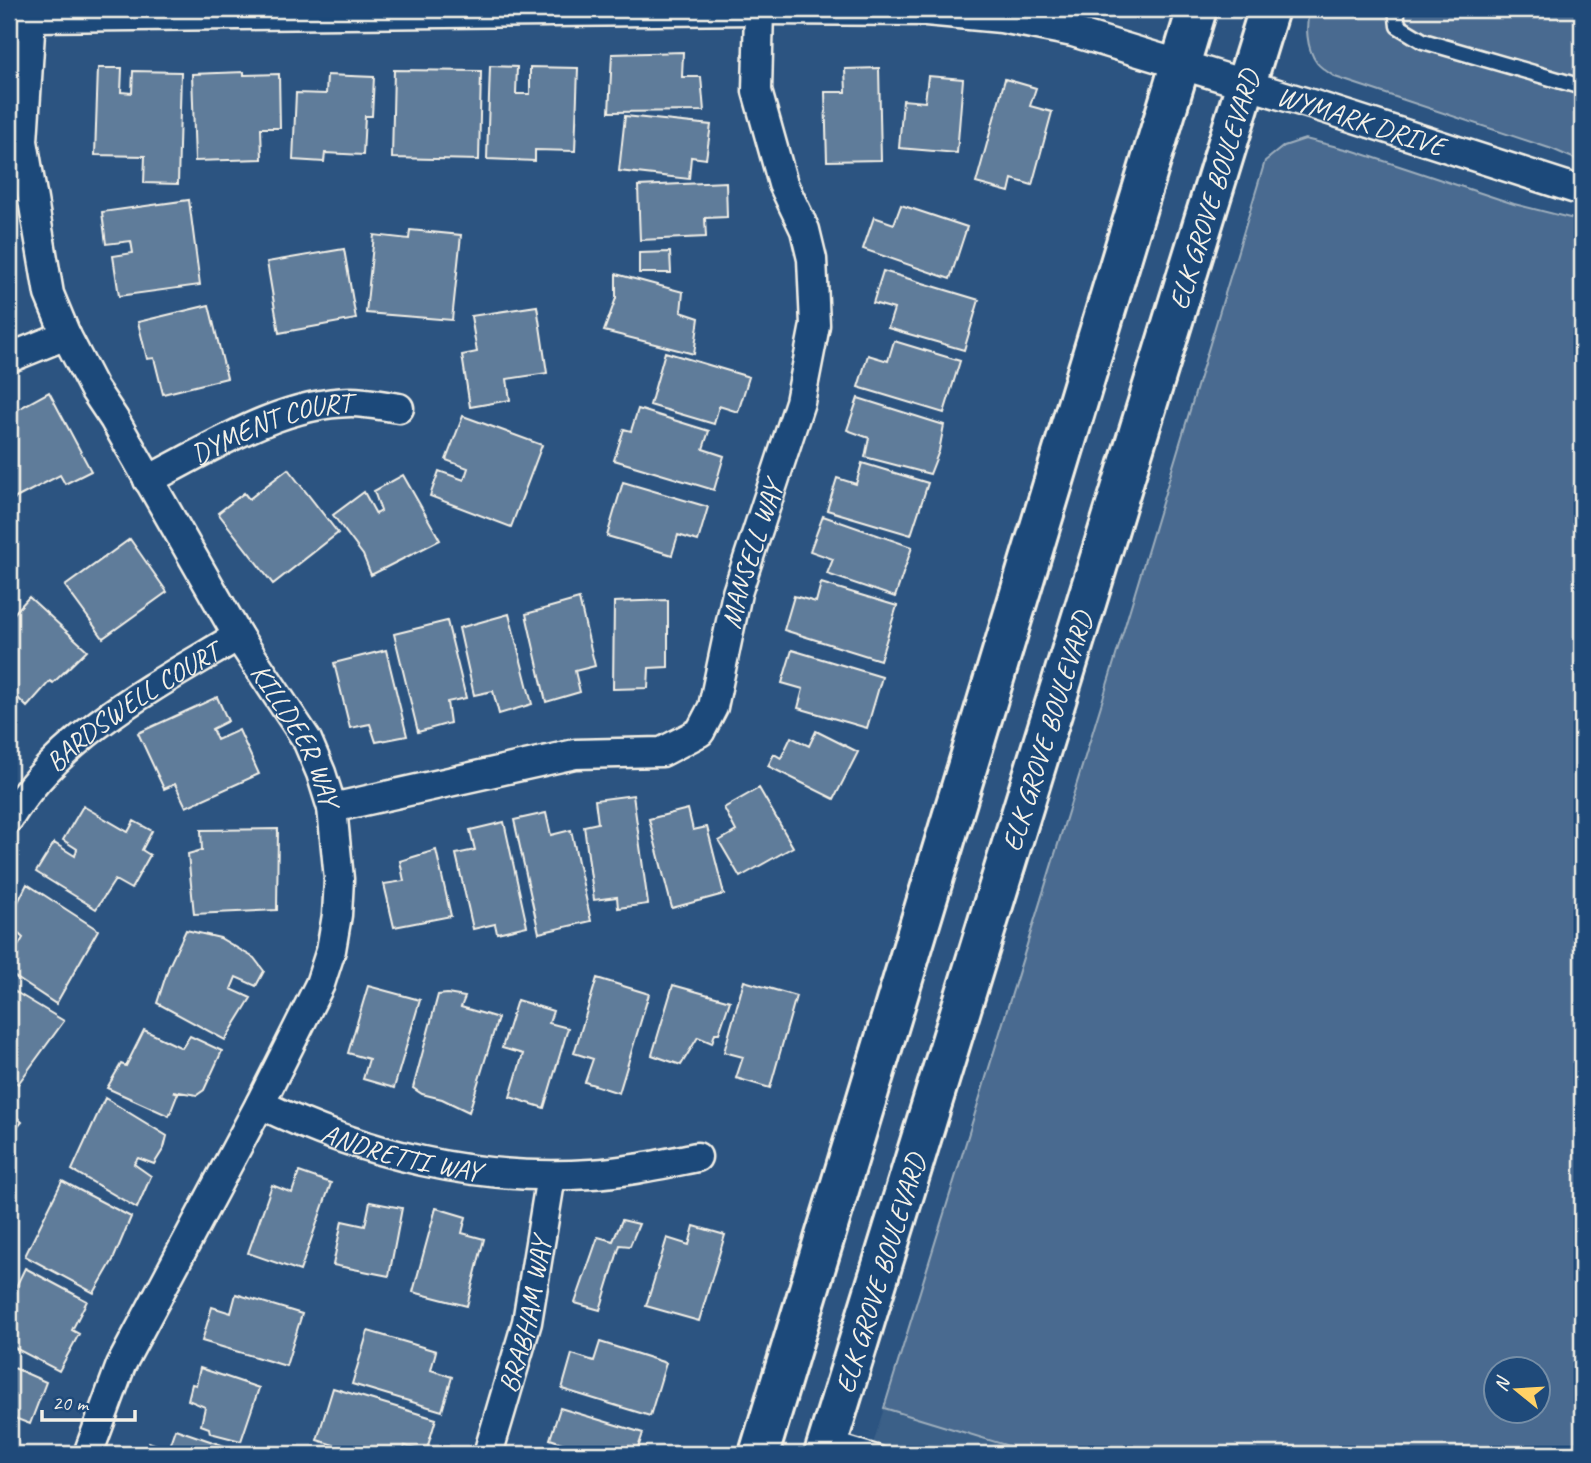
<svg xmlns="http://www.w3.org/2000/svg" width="1591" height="1463" viewBox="0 0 1591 1463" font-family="Caveat,sans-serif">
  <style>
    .built { fill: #3b6088 }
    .green { fill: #496b90; stroke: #9eaebc; stroke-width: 2; fill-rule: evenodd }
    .building { fill: #5e7b9a; stroke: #f4f1e8; stroke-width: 2 }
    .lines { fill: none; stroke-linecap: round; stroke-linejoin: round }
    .service-casing { stroke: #f4f1e8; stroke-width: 19 }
    .minor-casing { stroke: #f4f1e8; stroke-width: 33 }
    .secondary-casing { stroke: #f4f1e8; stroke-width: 44 }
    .service { stroke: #1f4a7a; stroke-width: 14 }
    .minor { stroke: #1f4a7a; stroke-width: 28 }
    .secondary { stroke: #1f4a7a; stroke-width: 38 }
    .labels { text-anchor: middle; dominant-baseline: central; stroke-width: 5; stroke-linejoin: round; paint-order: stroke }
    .street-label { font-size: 28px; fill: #f4f1e8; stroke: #1f4a7a }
  </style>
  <rect width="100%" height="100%" fill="#2c5481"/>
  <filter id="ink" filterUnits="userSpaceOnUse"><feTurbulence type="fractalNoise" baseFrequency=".0143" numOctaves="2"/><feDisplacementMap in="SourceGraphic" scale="14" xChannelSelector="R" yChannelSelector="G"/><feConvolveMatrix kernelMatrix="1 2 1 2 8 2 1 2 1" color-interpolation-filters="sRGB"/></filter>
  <g filter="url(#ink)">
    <path class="built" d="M884,1408L1036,1454H870Z"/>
    <path class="green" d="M1310,9H1582V162L1552,149L1335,77C1329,73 1321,68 1317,63C1306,48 1305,25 1310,9Z
      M1305,139L1354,151L1514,204L1582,221V1454H1035L884,1408L1105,692L1265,161L1284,146ZM1496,1368H1538V1410H1496Z"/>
    <path class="building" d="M683,52L682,77H701L704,111L609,112L612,54Z
      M490,66L517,67L516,94H530V67L578,68L575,151L535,150V161L487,159Z
      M98,68H122L121,92L132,93L133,71L181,72L178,184L144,183L145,156L95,155Z
      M879,68L881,160L827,161L825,92H846L845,69Z
      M394,70L481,71L479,160L392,158Z
      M244,72V75L279,74L280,128H261L262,159L195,161L192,74Z
      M327,75L374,77L372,116H365L363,155L325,153L324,162L293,160L296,93L326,94Z
      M928,76L963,79L957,153L899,148L903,100L925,102Z
      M1005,79L1036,88L1030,106L1052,112L1032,185L1012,179L1009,192L976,183Z
      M625,116L711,125L706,159L691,157L689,179L619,171Z
      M726,182L727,217L705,218L706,237L640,240L638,186Z
      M189,200L200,285L119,296L113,256L133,253L131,241L106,244L102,212Z
      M901,205L967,227L950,279L863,249L874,217L894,224Z
      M410,230L461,235L452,320L366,313L374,235L409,239Z
      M344,249L356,319L279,333L267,262Z
      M670,252L671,273H639V253Z
      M883,271L979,300L964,350L888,328L894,309L873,303Z
      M616,274L683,292L681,312L699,318L694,354L604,331L616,298Z
      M209,305L227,378L163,394L154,358L147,359L138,322Z
      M537,306L547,373L507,379L510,400L470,407L462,355L477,352L471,316Z
      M894,341L960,361L944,413L858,387L868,355L888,361Z
      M665,352L749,377L738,412L719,406L714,424L650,405Z
      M49,392L91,471L65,484L60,475L12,500L9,493V414Z
      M858,398L944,425L939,451L930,474L865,457L869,438L847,430Z
      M638,409L709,431L703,449L724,456L714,490L614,460L624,429L631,431Z
      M463,416L542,445L511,527L430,496L439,471L464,480L468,468L446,460Z
      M862,463L928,483L911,535L827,510L837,478L856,484Z
      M288,469L338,533L273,584L218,513L244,493L249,499Z
      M403,475L440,540L371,575L363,555L333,515L364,492L376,514L381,511L374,491Z
      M623,482L708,507L698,541L678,535L672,555L607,536Z
      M823,516L912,547L895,597L827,574L833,559L810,551Z
      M130,539L167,592L103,638L65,586Z
      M821,583L897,606L880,660L784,630L794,596L816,602Z
      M29,597L87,650L53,683L50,681L27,707L9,689V619Z
      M579,599L595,666L575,671L580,692L546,702L526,614Z
      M668,600V667L649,668L648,688L613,689L614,602Z
      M509,614L532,704L499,714L493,691L474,695L459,628Z
      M447,621L466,698L447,702L450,723L418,732L394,634Z
      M386,650L407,736L376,742L370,724L350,728L334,663Z
      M792,650L882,677L867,728L798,708L803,689L782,683Z
      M217,697L228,721L212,729L217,740L239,730L259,774L186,807L175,784L164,789L138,733Z
      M816,731L858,752L834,799L768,766L774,754L781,758L791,737L809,746Z
      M759,788L793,847L740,877L719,841L736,831L724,808Z
      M633,795L648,904L618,908L617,897L594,900L584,826L598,823L595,800Z
      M83,806L128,832L134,821L152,831L142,850L150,855L131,889L115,880L96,909L36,872L54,843L75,856L77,849L63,840Z
      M688,809L693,830L707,827L724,894L672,908L649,819Z
      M546,813L551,835L571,830L591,921L539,933L514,820Z
      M504,822L527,926L497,933L495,924L473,929L456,854L475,850L470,830Z
      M278,829L277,910L194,914L188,854L202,850L201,830Z
      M436,850L451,916L394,927L384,884L404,881L400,861Z
      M27,884L98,930L56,1004L9,973V942L17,948L23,938L9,925V920Z
      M186,930L220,938L254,958L264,971L256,986L236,977L231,989L251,998L225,1040L157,1003L169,966Z
      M597,978L649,994L619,1093L585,1082L593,1059L574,1053Z
      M744,981L796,996L770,1088L736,1078L743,1057L724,1052Z
      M673,985L730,1001L719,1033H715L712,1043L698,1037L681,1065L652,1055Z
      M368,986L420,1000L394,1088L363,1079L369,1059L348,1053Z
      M9,988L64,1021L18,1084L9,1078Z
      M447,994L465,997L461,1007L498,1018L469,1112L442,1099L422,1094L413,1088L438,995Z
      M517,1000L553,1011L549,1023L568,1028L544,1108L510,1097L523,1054L502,1048Z
      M144,1030L182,1048L190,1036L222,1051L204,1090L197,1095L173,1091L178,1093L169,1116L107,1088L121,1064L126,1066Z
      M105,1098L167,1136L164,1148L154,1164L138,1158L134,1164L151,1176L137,1208L72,1170Z
      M9,1110L22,1122L9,1137Z
      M299,1172L331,1183L300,1271L248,1253L272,1185L292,1193Z
      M62,1181L131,1217L113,1260L94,1293L25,1256Z
      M370,1202L402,1208L389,1276L333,1265L342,1221L365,1226Z
      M436,1208L466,1217L462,1233L484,1239L467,1306L413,1292Z
      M622,1220L639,1224L630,1246L620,1245L600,1310L575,1303L598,1237L613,1241Z
      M694,1226L725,1235L699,1321L646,1306L667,1238L689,1245Z
      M25,1268L87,1301L72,1330L79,1334L59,1371L9,1345V1301Z
      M236,1294L302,1314L286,1366L202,1341L212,1307L231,1313Z
      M368,1331L436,1351L431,1370L452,1377L442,1411L352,1384Z
      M600,1342L666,1363L650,1416L562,1389L572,1354L594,1361Z
      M12,1367L46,1382L30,1424L12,1417L9,1425V1374Z
      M200,1368L259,1388L241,1441L210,1433L209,1428L201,1425L205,1407L188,1400L192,1384L196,1385Z
      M333,1388L436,1419L426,1452L405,1446L402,1454H364L317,1440Z
      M560,1408L643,1433L636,1454H565L568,1445L550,1439Z
      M175,1429L248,1454H145L149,1442L168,1449Z"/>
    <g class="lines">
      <defs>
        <path id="service" d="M1396,9L1398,26L1423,41L1582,87
          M831,1439L880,1454"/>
        <g id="minor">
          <path id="s1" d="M30,9L31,17L23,141L49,294L66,335L94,389L114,419L238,636L307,740L321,773L332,808L339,879L337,915L331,950L320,984L260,1104L121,1365L88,1454"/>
          <path id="s2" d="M9,16L31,17L759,10L926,11L1001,18L1073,32L1314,105L1582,191"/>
          <path d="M9,358L66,335"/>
          <path id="s3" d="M148,480C211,448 279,403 351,402C367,402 384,406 399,408"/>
          <path id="s4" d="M332,808L575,754L662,752L700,732L713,707L737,593L800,402L815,325L812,259L805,230L783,184L757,91L759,9"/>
          <path id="s5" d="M9,818C62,733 155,686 238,636"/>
          <path id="s6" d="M260,1104C363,1154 477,1182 591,1174C627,1172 662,1164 697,1157"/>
          <path id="s7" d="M488,1454L527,1322L551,1176"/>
        </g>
        <g id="secondary">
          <path d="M759,1454L1197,9"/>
          <path id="s8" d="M824,1454L1269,9"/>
        </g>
      </defs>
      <use href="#service" class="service-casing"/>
      <use href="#minor" class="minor-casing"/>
      <use href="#secondary" class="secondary-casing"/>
      <use href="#service" class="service"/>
      <use href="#minor" class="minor"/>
      <use href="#secondary" class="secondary"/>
    </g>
  </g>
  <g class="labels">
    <g class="street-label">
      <text stroke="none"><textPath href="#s2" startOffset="1367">WYMARK DRIVE</textPath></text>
      <text stroke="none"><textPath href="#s8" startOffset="1323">ELK GROVE BOULEVARD</textPath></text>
      <text stroke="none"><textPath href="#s3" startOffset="135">DYMENT COURT</textPath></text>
      <text stroke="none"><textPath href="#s4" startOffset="564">MANSELL WAY</textPath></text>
      <text stroke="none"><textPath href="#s5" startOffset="168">BARDSWELL COURT</textPath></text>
      <text stroke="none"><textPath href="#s8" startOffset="756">ELK GROVE BOULEVARD</textPath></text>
      <text stroke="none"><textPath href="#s1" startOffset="794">KILLDEER WAY</textPath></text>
      <text stroke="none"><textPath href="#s6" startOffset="150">ANDRETTI WAY</textPath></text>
      <text stroke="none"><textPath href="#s8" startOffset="189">ELK GROVE BOULEVARD</textPath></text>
      <text stroke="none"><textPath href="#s7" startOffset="144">BRABHAM WAY</textPath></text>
    </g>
  </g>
  <rect width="1591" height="1463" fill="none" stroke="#1f4a7a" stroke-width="35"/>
  <rect x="18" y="18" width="1556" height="1428" fill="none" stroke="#f4f1e8" stroke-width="2.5" filter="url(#ink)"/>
  <g transform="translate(1517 1390) rotate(288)"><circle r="33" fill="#1f4a7a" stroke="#748da6" stroke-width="2"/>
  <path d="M0-5L12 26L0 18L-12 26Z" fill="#ffd166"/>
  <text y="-10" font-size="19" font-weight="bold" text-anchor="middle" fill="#f4f1e8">N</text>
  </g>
  <path d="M42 1410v10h93v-10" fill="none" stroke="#f4f1e8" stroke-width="3.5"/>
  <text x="52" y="1410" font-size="21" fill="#f4f1e8" stroke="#1f4a7a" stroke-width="5" paint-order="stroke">20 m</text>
</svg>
